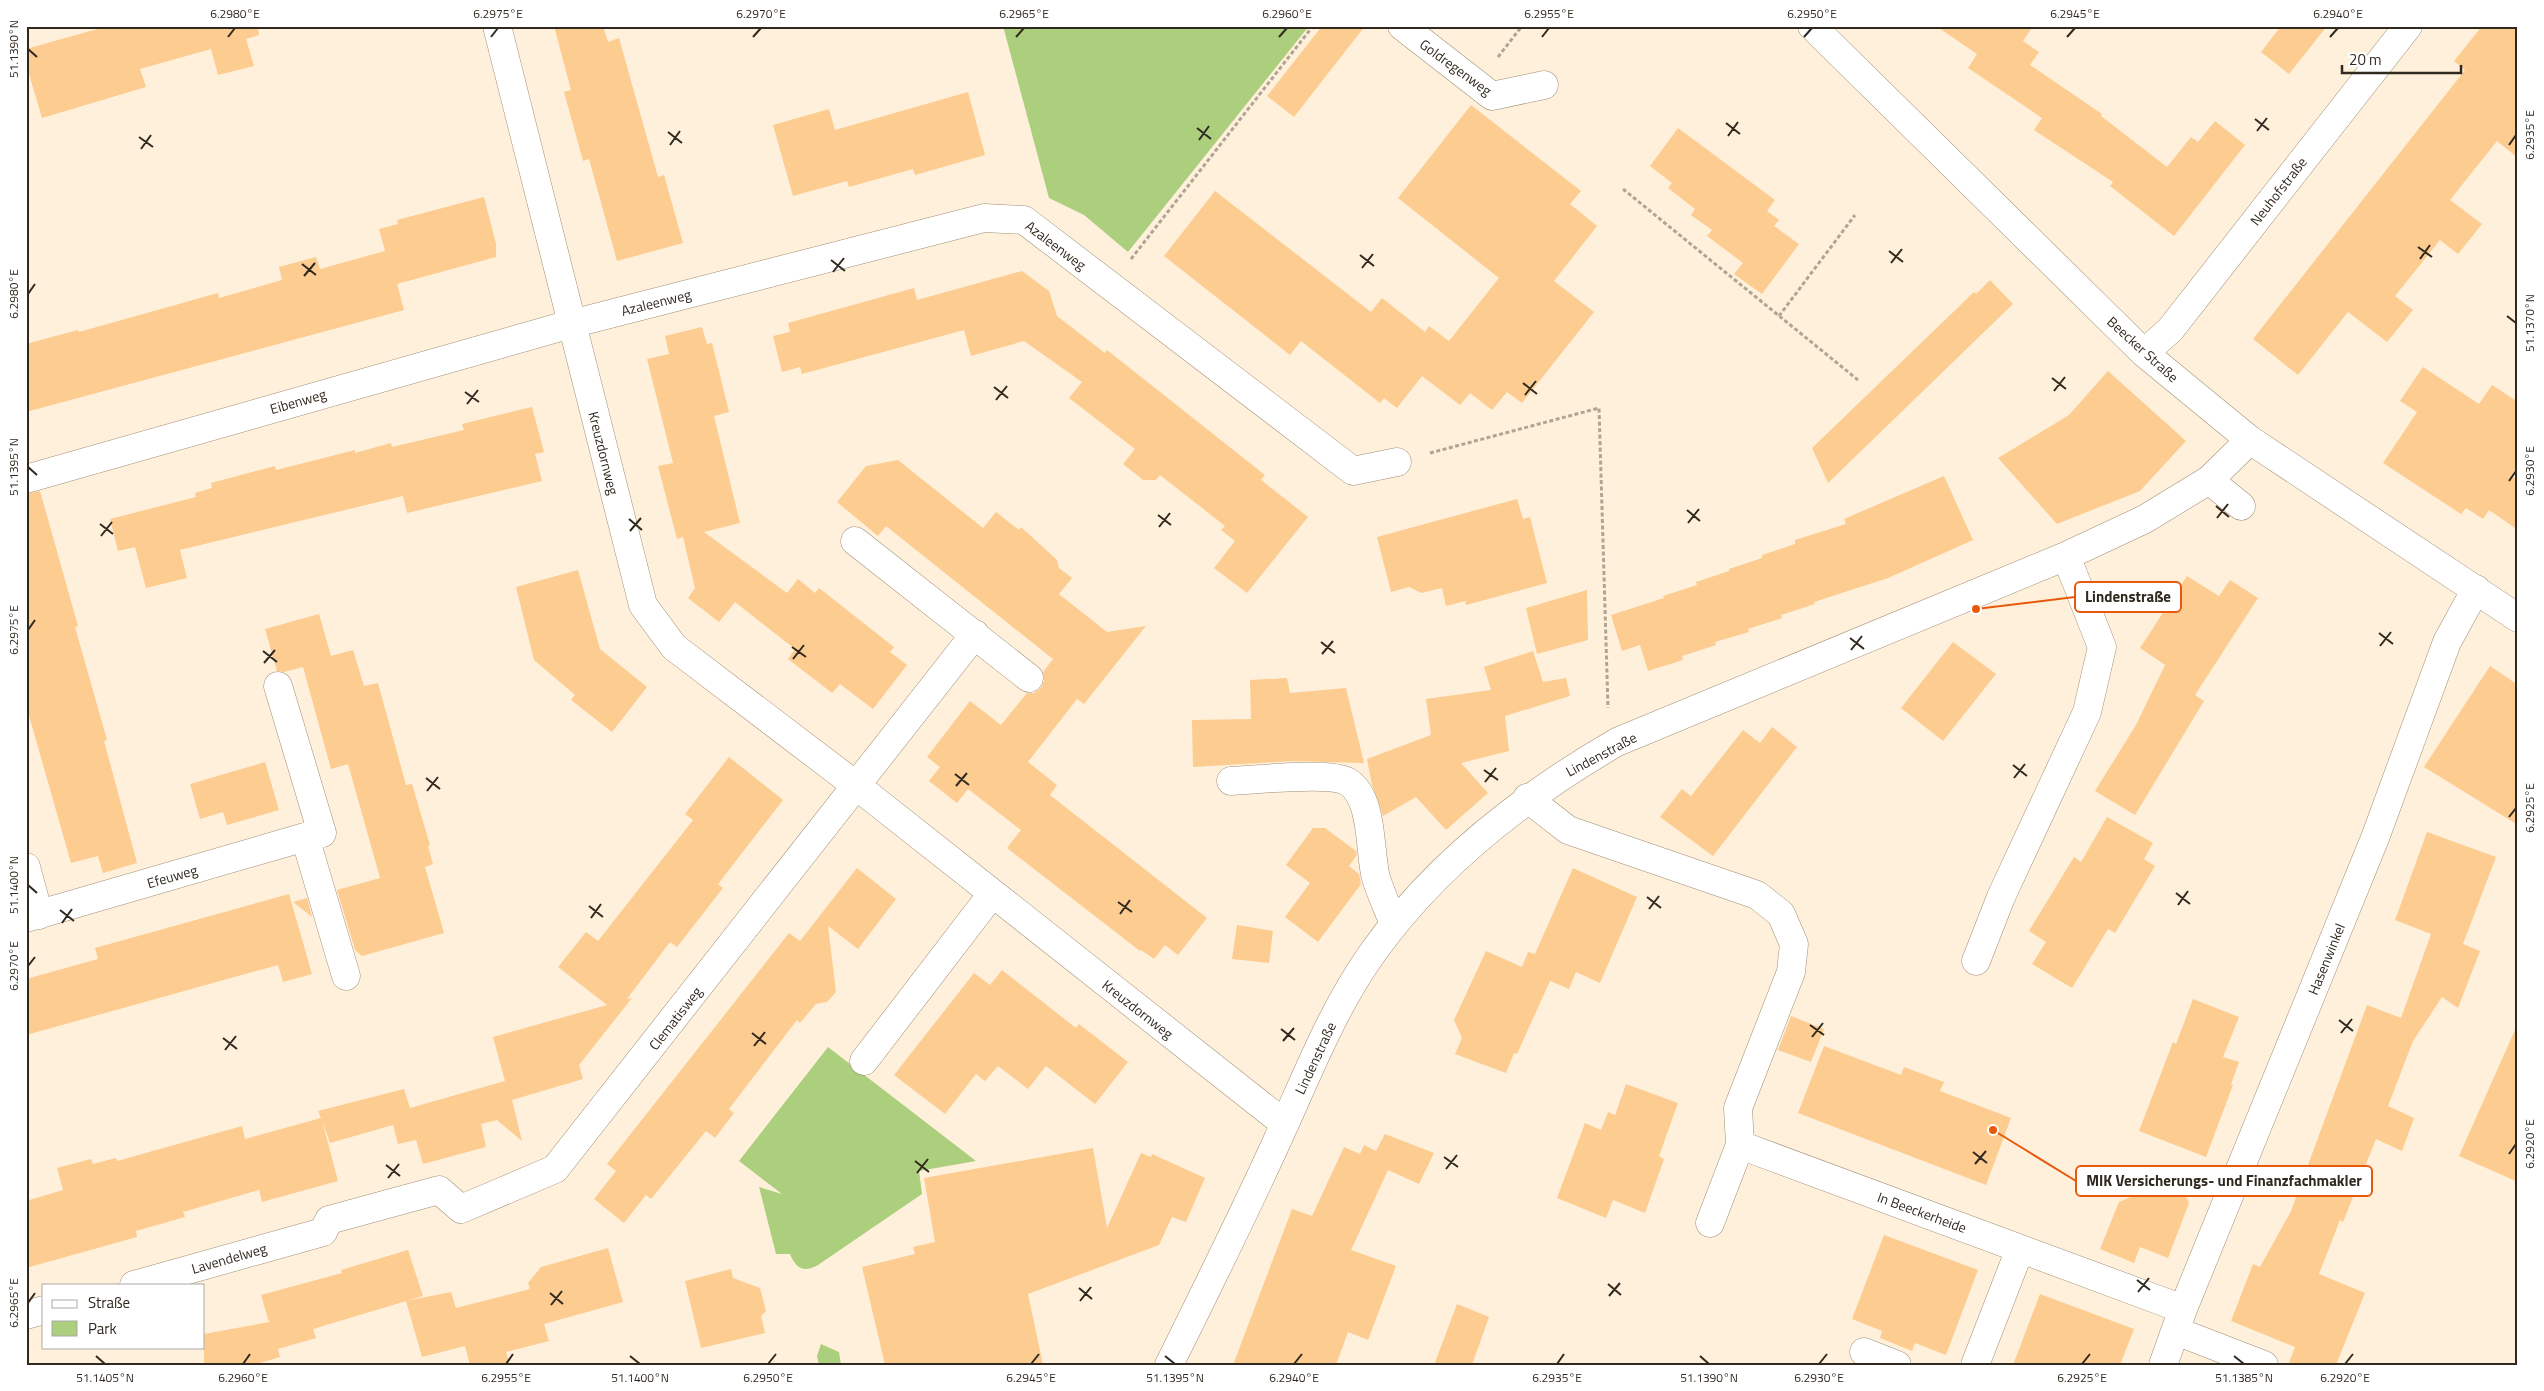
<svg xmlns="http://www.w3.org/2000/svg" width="2544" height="1391" viewBox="0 0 2544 1391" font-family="'Titillium Web',sans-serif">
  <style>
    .green { fill: #accf7d }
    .building { fill: #fdcc91 }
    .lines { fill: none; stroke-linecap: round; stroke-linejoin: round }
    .minor-casing { stroke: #a08f76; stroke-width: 29 }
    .path { stroke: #b0a493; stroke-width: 3; stroke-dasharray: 4 2.5; stroke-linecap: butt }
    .minor { stroke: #fff; stroke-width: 28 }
    .ticks { fill: none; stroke: #30291f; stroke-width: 2 }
    .labels { text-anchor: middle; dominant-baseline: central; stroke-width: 4; stroke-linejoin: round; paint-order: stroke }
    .street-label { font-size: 14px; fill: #30291f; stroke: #fff }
    .leader { fill: none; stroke: #e8590c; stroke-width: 2 }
    .callout-dot { fill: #e8590c; stroke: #fff; stroke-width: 2 }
    .callout { fill: #fff; stroke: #e8590c; stroke-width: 2 }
    .callout-label { font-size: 15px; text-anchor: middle; font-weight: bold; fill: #30291f }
    .neatline { fill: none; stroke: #30291f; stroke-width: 2 }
    .ticks-label { font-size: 12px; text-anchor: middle; fill: #30291f }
  </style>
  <rect width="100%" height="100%" fill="#fff0db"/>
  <path class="green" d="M1003,26H1309L1128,252L1084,215L1049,198Z
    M828,1047L976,1161L919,1171L922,1194L818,1265C804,1273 796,1269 790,1254H776L759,1187L782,1194L739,1161Z
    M821,1344L839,1352L841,1365H819L817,1356Z"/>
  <path class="building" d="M108,26H258L259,35L246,39L254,66L218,75L211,49L140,69L146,87L42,118L26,64V49Z
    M554,26H603L608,42L619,38L658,177L664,175L683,243L617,261L589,159L583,161L564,92L571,90Z
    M1322,26H1365L1294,117L1267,96Z
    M1936,26H2033L2023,41L2039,52L2030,65L2102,114L2101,116L2167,167L2191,137L2198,142L2215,121L2245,145L2174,236L2110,186L2113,182L2034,130L2042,118L1968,68L1977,54Z
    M2281,26H2327L2289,74L2261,52Z
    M2482,26H2518V158L2497,141L2450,200L2482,224L2458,254L2440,240L2395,296L2413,310L2387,342L2348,312L2298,375L2253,339L2465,70L2454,61Z
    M968,92L985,155L915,175L913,169L849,187L847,181L793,196L773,125L829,109L835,130Z
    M1471,105L1581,191L1570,204L1597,226L1554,281L1594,312L1522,403L1507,392L1492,410L1470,393L1460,405L1422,376L1397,408L1384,398L1380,403L1301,341L1290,355L1164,256L1215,191L1371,312L1382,298L1425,332L1429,326L1449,341L1499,278L1398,198Z
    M1678,128L1775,200L1767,211L1779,220L1774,226L1799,244L1762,294L1734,274L1743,263L1707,236L1712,230L1691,215L1695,209L1668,188L1672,183L1650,166Z
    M484,197L496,244V257L397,284L404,310L26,412V344L78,330L79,332L218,293L219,298L282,280L279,267L316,257L320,269L385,251L379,229L398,224L397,220Z
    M1022,271L1049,291L1057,316L1105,353L1107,350L1265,475L1261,480L1308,517L1247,593L1214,568L1235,541L1221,530L1225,526L1160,475L1156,480H1143L1123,464L1135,449L1069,398L1082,382L1024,341L971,356L964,330L802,374L800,367L782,372L773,336L790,332L788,323L914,288L917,300Z
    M1990,280L2013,304L1828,483L1812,448L1974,292L1976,294Z
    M702,327L707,344L712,343L729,412L714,416L740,523L704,532L787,593L798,579L815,593L819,588L894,647L890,652L907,665L873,709L840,684L832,693L788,659L795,649L735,602L719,622L688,598L695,588L683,537L677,539L658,466L673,463L647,359L669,354L665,336Z
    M2423,367L2479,404L2492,385L2518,402V466L2511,476L2518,480V530L2489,510L2483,519L2466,508L2461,514L2383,463L2417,412L2400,401Z
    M2108,371L2186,441L2140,491L2057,524L1998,458L2069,415Z
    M532,407L544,452L535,454L542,481L407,513L403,496L180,550L187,578L146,588L135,547L118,551L110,519L196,497L195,493L212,488L211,483L275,466L276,470L355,450V453L391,443L392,447L464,430L462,424Z
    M898,460L983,528L996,512L1019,530L1021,527L1057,560L1059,568L1072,578L1059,594L1107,632L1146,626L1084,704L1077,699L1028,762L1057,785L1050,795L1207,918L1178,955L1165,945L1154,959L1141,950L1140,951L1007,848L1021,830L968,789L957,803L929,781L940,767L927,757L970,701L1001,725L1027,693H1034L1041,688L1044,681L1043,672L1053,659L886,526L878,536L837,502L866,466Z
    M1944,476L1973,540L1888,578L1814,602L1815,604L1781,615L1782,618L1748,629L1749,632L1715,642L1716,645L1682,656L1683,660L1648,671L1640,645L1622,651L1611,615L1664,598L1663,596L1697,585L1696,582L1729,571V569L1762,558V555L1795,544V540L1846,524L1844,519Z
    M40,491L78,626L75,627L107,740L104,741L137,863L103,873L98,856L71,863L26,705V494Z
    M1517,499L1523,519L1530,517L1547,583L1466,605L1465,601L1446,606L1442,588L1421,593L1409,587L1391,592L1377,537Z
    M578,570L600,649L647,687L612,732L571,700L575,695L534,660L516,587Z
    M2187,576L2219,596L2230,580L2258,598L2195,695L2204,701L2135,815L2095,791L2136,725L2165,665L2140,648Z
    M1587,590L1588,640L1537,654L1526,608Z
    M319,614L331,656L353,650L364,686L378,683L406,785L412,784L430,845L428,846L433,864L425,867L444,933L362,956L355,950L337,890L380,878L348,764L331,769L303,667L284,672L277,671L265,629Z
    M1953,642L1996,674L1943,741L1901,708Z
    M1533,651L1543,682L1566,678L1570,696L1505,716L1509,751L1461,763L1488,793L1446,830L1416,797L1383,816L1372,785L1367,759L1431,735L1426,699L1491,690L1484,667Z
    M2490,666L2518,685V825L2424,767Z
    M1287,678L1290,693L1346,688L1364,763L1292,761L1193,767L1192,720L1251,719L1250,680Z
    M1772,727L1797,747L1713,856L1660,817L1682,789L1691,796L1743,730L1760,743Z
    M729,757L783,800L718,884L723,888L677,947L670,942L627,999L632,998L579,1065L583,1079L512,1100L522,1141L497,1120L481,1124L486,1147L423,1164L416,1140L398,1144L393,1125L330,1143L322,1120L338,1181L262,1202L259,1190L183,1212L185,1217L136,1231L137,1237L26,1268V1201L63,1190L57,1168L91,1159L93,1164L116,1158L117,1161L242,1126L245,1139L321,1118L318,1111L404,1089L410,1108L505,1081L493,1037L607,1005L558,967L586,932L598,941L693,820L685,814Z
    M265,762L279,810L227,825L223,812L200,819L190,784Z
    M2107,817L2153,843L2144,859L2155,866L2115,933L2108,929L2072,988L2032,964L2046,942L2029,931L2074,857L2081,862Z
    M1313,828H1325L1356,851L1357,855L1349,866L1359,874L1361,884L1318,942L1285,917L1310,883L1286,865Z
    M2427,832L2496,857L2463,944L2480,951L2458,1008L2442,997L2413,1041L2388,1106L2414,1118L2402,1151L2376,1139L2343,1222L2340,1220L2319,1274L2365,1293L2336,1365H2288L2295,1347L2231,1321L2253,1264L2260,1267L2291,1211L2367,1005L2401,1018L2431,934L2395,920Z
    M857,868L896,899L858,949L828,926L836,992L827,1002L816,1004L800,1023L797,1020L729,1109L734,1113L715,1138L706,1131L651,1199L646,1195L624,1223L594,1199L616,1171L607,1164L789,933L800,941Z
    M1573,868L1637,897L1600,983L1576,972L1569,989L1550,981L1517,1054L1514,1053L1506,1073L1455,1054L1462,1038L1454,1020L1486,951L1522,967L1528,952L1535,954Z
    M289,894L312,974L283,982L278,965L26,1035V979L98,959L95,948Z
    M307,898L312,917L293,902Z
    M1237,925L1273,931L1269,963L1232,959Z
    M1002,970L1076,1028L1079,1024L1128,1062L1095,1104L1046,1066L1028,1089L998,1066L985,1081L976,1074L945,1114L894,1075L974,973L990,985Z
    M2193,999L2239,1017L2223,1057L2239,1062L2231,1084L2233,1085L2206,1157L2139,1131L2173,1042L2176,1044Z
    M1791,1016L1824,1029L1811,1062L1778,1050Z
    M2518,1023V1182L2459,1156Z
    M1824,1046L1901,1075L1904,1067L1944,1082L1940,1091L2011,1118L1986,1185L1798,1113Z
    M1626,1084L1678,1103L1659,1156L1664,1159L1645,1213L1613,1200L1606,1218L1557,1198L1585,1123L1601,1130L1608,1112L1615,1115Z
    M1385,1134L1434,1153L1419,1184L1388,1170L1351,1250L1396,1266L1368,1340L1348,1332L1336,1365H1233L1292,1209L1312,1216L1344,1147L1360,1154L1364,1145L1376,1151Z
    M1093,1148L1107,1228L1141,1153L1151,1157L1152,1154L1205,1178L1186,1222L1172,1217L1159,1245L1028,1294L1043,1365H885L862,1267L915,1254L913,1247L935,1242L924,1178Z
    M2177,1177L2189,1203L2168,1258L2140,1247L2134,1263L2100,1249L2119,1202Z
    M1884,1235L1978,1270L1946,1355L1915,1343L1912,1351L1880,1338L1882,1331L1852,1319Z
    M608,1248L623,1302L544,1324L549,1341L506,1352L510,1365H470L465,1346L422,1357L406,1301L451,1292L456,1308L530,1289L528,1283L541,1267Z
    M408,1250L423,1296L313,1329L316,1338L278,1349L280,1357L253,1365H204V1334L269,1322L261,1295L342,1273L341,1270Z
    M731,1269L733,1278L760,1288L766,1311L761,1316L765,1333L701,1348L685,1281Z
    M2040,1294L2134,1329L2120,1365H2013Z
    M1457,1304L1489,1317L1472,1365H1434Z"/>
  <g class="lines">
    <defs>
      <path id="minor" d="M497,26L643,605L674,647L858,787L1285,1124
        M1402,26L1492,96L1544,85
        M1812,26L2144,353L2250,440L2518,618
        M2144,353L2170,330L2408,26
        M26,479L571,324L984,218L1024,220L1353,471L1397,462
        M2209,480L2241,506
        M855,541L1029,678
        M278,686L322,833L305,837L346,976
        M1231,781C1256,780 1330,771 1348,782C1374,798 1369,852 1376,878C1381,894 1388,909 1394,924
        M1527,798L1568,830L1757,895L1781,914L1794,944L1791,972L1738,1108L1740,1145
        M26,867L39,915
        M26,918L305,837
        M1976,961L2001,897L2087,712L2102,647L2066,556
        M864,1061L992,894
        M1710,1223L1740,1145L2183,1309
        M134,1285L323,1232L329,1220L439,1190L461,1209L555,1169L975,634
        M26,1315L44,1310
        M2176,1331L2264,1365
        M1864,1352L1897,1365
        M1169,1365C1206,1290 1243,1216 1277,1141C1306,1078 1331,1012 1371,955C1433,867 1524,796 1617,742L2066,556L2145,519L2209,480L2250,440
        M1975,1365L2020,1249
        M2163,1365L2183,1309L2375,838L2447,642L2476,589"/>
    </defs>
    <use href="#minor" class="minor-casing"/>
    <path class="path" d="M1498,57L1522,26
      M1623,189L1858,380
      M1131,259L1313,26
      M1779,316L1855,215
      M1430,453L1599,408L1608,708"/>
    <use href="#minor" class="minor"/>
  </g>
  <path class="ticks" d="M228,37L235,28M491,37L498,28M753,37L761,28M1016,37L1024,28M1279,37L1287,28M1542,37L1549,28M1804,37L1812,28M2067,37L2075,28M2330,37L2338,28M28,49L37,57M2255,119L2269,130M1726,123L1740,134M1197,128L1211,139M2257,131L2267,118M668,132L682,143M1728,136L1738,122M139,137L153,147M1199,140L1209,126M670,145L680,131M2509,145L2516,135M141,149L151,135M2418,247L2432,257M1889,251L1903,262M1360,255L1374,266M2420,259L2430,245M831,260L845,271M1891,263L1902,249M302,264L316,275M1362,268L1373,254M833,272L844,258M304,276L315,263M28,294L35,284M2507,316L2516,323M2052,378L2066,389M1523,383L1537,394M994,387L1008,398M2054,391L2065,377M465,392L479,402M1525,395L1536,381M996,400L1007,386M467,404L478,390M28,467L37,475M2509,481L2516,471M2216,506L2229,517M1687,510L1700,521M1158,515L1171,525M2217,518L2228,504M629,519L642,530M1688,523L1699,509M100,524L113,534M1159,527L1170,513M630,531L641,518M101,536L112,522M28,630L35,620M2379,633L2393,644M1850,638L1864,649M1321,642L1335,653M2380,646L2391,632M792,647L806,657M1851,650L1862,636M263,651L277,662M1322,654L1333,641M793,659L804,645M264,663L275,650M2013,765L2027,776M1484,770L1498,780M955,774L969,785M426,778L440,789M2014,778L2025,764M1485,782L1496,768M956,786L967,773M427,791L438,777M2509,817L2516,808M28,885L37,893M2176,893L2190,904M1647,897L1661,908M1118,902L1132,912M2178,905L2188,891M589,906L603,917M1649,909L1659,896M60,910L74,921M1120,914L1130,900M591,918L601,904M62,923L72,909M28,966L35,957M2339,1020L2353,1031M1810,1025L1824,1035M1281,1029L1295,1040M752,1033L766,1044M2341,1033L2352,1019M1812,1037L1823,1023M223,1038L237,1049M1283,1041L1294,1028M754,1046L765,1032M225,1050L236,1036M1973,1152L1987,1163M2509,1154L2516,1144M1444,1157L1458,1167M915,1161L929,1172M1975,1164L1986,1151M386,1165L400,1176M1446,1169L1457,1155M917,1173L928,1159M388,1178L399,1164M2137,1280L2150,1290M1608,1284L1621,1295M1079,1288L1092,1299M2138,1292L2149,1278M550,1293L563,1304M1609,1296L1620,1283M1080,1301L1091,1287M28,1303L35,1293M551,1305L562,1291M96,1356L105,1364M630,1356L640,1364M1165,1356L1175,1364M1700,1356L1709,1364M2234,1356L2244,1364M243,1364L250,1354M506,1364L513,1354M768,1364L776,1354M1031,1364L1039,1354M1294,1364L1302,1354M1557,1364L1564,1354M1819,1364L1827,1354M2082,1364L2090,1354M2345,1364L2353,1354"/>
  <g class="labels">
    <g class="street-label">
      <text transform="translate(1456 67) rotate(36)">Goldregenweg</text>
      <text transform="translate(2278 191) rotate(-52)">Neuhofstraße</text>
      <text transform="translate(1056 245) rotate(37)">Azaleenweg</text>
      <text transform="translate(656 302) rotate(-14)">Azaleenweg</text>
      <text transform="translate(2143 349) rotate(42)">Beecker Straße</text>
      <text transform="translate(298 401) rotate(-16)">Eibenweg</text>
      <text transform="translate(604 453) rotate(76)">Kreuzdornweg</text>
      <text transform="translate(1601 754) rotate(-28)">Lindenstraße</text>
      <text transform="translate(172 876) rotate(-16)">Efeuweg</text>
      <text transform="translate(2326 959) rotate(-68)">Hasenwinkel</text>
      <text transform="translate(1138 1009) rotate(38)">Kreuzdornweg</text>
      <text transform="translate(675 1018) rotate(-52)">Clematisweg</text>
      <text transform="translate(1315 1058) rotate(-65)">Lindenstraße</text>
      <text transform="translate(1922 1212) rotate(20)">In Beeckerheide</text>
      <text transform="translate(229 1258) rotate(-16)">Lavendelweg</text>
    </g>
  </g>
  <path class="leader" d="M1976 609L2075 597M1993 1130L2076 1181"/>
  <g class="callout-dot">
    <circle cx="1976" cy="609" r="5"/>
    <circle cx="1993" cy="1130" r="5"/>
  </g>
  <g class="callout">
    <rect x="2075" y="582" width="106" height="30" rx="5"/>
    <rect x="2076" y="1166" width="296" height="30" rx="5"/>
  </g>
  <g class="callout-label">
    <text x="2128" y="602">Lindenstraße</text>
    <text x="2224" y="1186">MIK Versicherungs- und Finanzfachmakler</text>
  </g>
  <rect width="2544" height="1391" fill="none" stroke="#ffffff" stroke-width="55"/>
  <rect x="42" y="1284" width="162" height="65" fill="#ffffff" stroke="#aca9a5"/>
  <rect x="52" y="1300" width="25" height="8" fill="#ffffff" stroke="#aca9a5"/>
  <text x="88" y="1308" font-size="15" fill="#30291f">Straße</text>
  <rect x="52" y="1321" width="25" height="15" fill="#accf7d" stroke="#aca9a5"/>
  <text x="88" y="1334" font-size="15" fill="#30291f">Park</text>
  <path d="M2342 65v8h119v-8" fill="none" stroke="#30291f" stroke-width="2.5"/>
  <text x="2349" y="65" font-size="15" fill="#30291f" stroke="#ffffff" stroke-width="4" paint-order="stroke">20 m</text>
  <rect x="28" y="28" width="2488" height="1336" class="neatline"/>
  <g class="ticks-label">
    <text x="235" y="18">6.2980°E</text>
    <text x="498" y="18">6.2975°E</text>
    <text x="761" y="18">6.2970°E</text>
    <text x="1024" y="18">6.2965°E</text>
    <text x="1287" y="18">6.2960°E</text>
    <text x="1549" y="18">6.2955°E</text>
    <text x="1812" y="18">6.2950°E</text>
    <text x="2075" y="18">6.2945°E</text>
    <text x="2338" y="18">6.2940°E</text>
    <text transform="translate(14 49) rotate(-90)" y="4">51.1390°N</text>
    <text transform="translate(2530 135) rotate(-90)" y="4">6.2935°E</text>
    <text transform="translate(14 294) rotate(-90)" y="4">6.2980°E</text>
    <text transform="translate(2530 323) rotate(-90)" y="4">51.1370°N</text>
    <text transform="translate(14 467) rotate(-90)" y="4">51.1395°N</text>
    <text transform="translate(2530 471) rotate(-90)" y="4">6.2930°E</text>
    <text transform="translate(14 630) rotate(-90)" y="4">6.2975°E</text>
    <text transform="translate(2530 808) rotate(-90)" y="4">6.2925°E</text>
    <text transform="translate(14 885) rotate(-90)" y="4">51.1400°N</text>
    <text transform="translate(14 966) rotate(-90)" y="4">6.2970°E</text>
    <text transform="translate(2530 1144) rotate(-90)" y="4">6.2920°E</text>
    <text transform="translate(14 1303) rotate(-90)" y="4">6.2965°E</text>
    <text x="105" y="1382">51.1405°N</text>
    <text x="243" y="1382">6.2960°E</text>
    <text x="506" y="1382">6.2955°E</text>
    <text x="640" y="1382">51.1400°N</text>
    <text x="768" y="1382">6.2950°E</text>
    <text x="1031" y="1382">6.2945°E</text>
    <text x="1175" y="1382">51.1395°N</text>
    <text x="1294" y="1382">6.2940°E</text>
    <text x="1557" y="1382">6.2935°E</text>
    <text x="1709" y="1382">51.1390°N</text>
    <text x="1819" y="1382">6.2930°E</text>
    <text x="2082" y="1382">6.2925°E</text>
    <text x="2244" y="1382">51.1385°N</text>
    <text x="2345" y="1382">6.2920°E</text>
  </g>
</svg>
